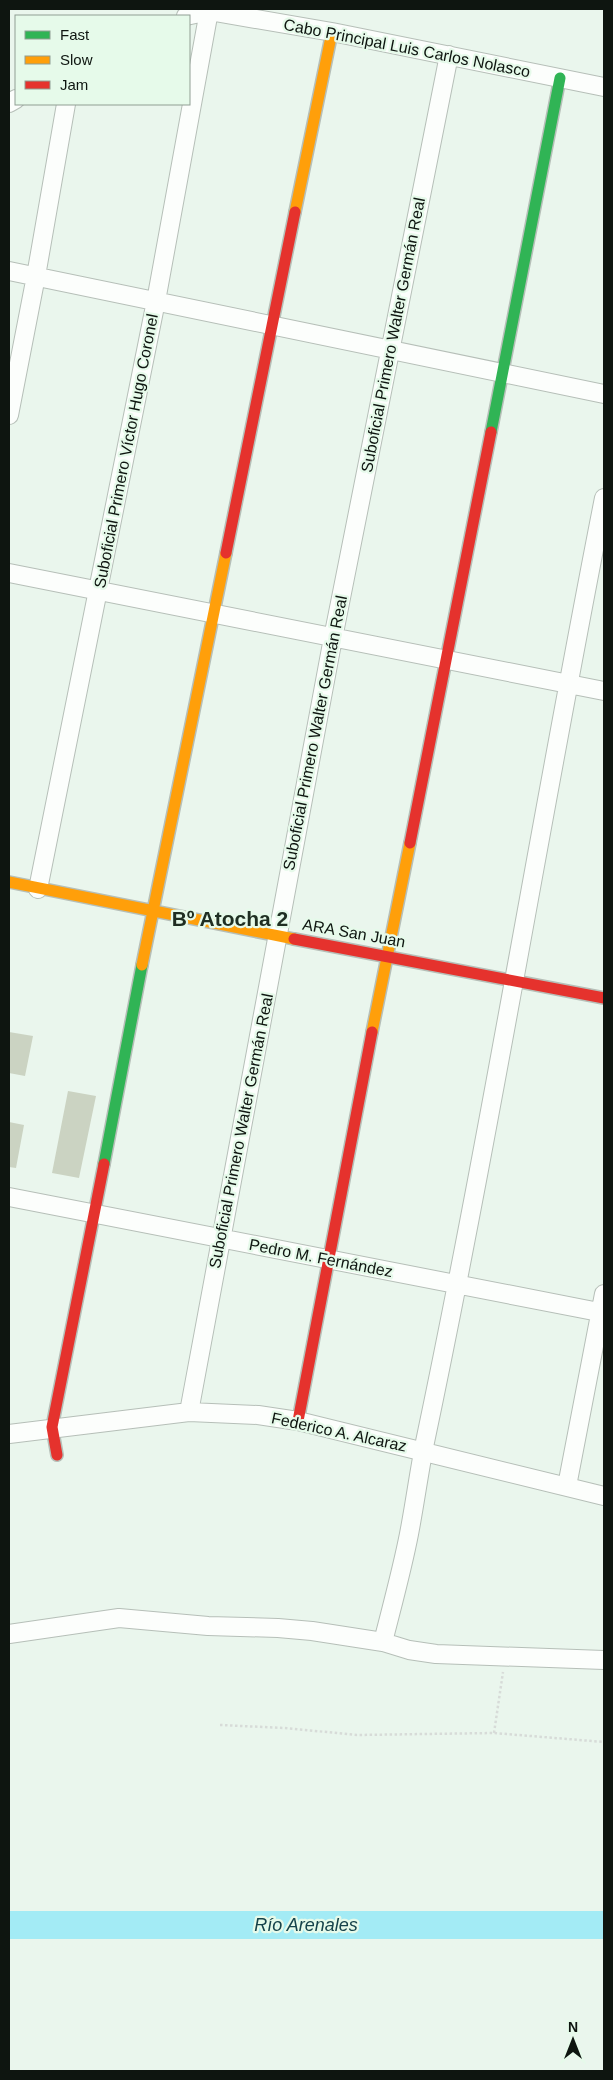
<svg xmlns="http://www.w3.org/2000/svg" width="613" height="2080" viewBox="0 0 613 2080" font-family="Helvetica,sans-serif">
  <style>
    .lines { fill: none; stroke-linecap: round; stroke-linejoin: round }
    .river { stroke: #a3ebf5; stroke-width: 28 }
    .building { fill: #cbd3c2 }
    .street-casing { stroke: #b6bfb8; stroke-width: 20 }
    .fast-casing { stroke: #b6bfb8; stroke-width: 14 }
    .slow-casing { stroke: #b6bfb8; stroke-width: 14 }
    .jam-casing { stroke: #b6bfb8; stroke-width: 14 }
    .path { stroke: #d7dbd8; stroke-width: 2.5; stroke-dasharray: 2.5 2.5; stroke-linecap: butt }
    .street { stroke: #fcfefc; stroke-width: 18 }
    .fast { stroke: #30b455; stroke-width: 11 }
    .slow { stroke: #ff9f0a; stroke-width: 11 }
    .jam { stroke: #e5322d; stroke-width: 11 }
    .labels { text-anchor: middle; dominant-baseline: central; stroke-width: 4.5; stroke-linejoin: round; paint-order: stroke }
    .street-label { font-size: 16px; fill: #0e1510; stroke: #e6faea }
    .water-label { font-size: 18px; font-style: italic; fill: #16434b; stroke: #e6faea }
    .district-label { font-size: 21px; font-weight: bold; fill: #1f2e22; stroke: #e6faea }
  </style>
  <rect width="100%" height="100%" fill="#eaf6ed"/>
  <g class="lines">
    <path class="river" d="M9,1925H604"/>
  </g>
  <path class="building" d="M9,1032L33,1036L25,1076L9,1073Z
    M68,1091L96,1096L79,1178L52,1173Z
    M9,1122L24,1125L16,1168L9,1167Z"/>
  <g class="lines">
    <defs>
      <path id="street" d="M186,16L209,11L332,32L604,87
        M9,103L16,99
        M9,271L604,394
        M9,415L36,276L66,104
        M9,573L604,691
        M38,889L156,301L209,11
        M9,1197L604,1313
        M189,1412L333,638L449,55
        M9,1434L189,1412L258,1415L298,1421L604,1496
        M567,1486L604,1294
        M9,1634L119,1618L208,1626L278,1628L312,1631L383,1642L409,1650L436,1654L604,1660
        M383,1642C392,1606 402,1570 409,1534C415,1503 419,1472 425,1442C491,1128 542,812 604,498"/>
      <path id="fast" d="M491,432L560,78
        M104,1164L142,965"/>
      <path id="slow" d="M295,212L332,32
        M9,882L294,939
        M142,965L226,553
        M372,1032L410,843"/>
      <path id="jam" d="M226,553L295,212
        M410,843L491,432
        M294,939L604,998
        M298,1421L372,1032
        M57,1455L52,1427L104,1164"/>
    </defs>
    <use href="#street" class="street-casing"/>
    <use href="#fast" class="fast-casing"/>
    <use href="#slow" class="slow-casing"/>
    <use href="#jam" class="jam-casing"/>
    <path class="path" d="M220,1725L285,1728L357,1735L494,1733L604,1742
      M494,1733L503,1672"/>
    <use href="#street" class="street"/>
    <use href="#fast" class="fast"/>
    <use href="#slow" class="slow"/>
    <use href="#jam" class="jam"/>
  </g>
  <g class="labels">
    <g class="street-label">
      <text transform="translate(407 48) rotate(11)">Cabo Principal Luis Carlos Nolasco</text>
      <text transform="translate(393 335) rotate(-79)">Suboficial Primero Walter Germán Real</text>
      <text transform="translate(126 451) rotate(-79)">Suboficial Primero Víctor Hugo Coronel</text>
      <text transform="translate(315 733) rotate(-79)">Suboficial Primero Walter Germán Real</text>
      <text transform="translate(354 933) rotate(10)">ARA San Juan</text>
      <text transform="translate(241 1131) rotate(-79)">Suboficial Primero Walter Germán Real</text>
      <text transform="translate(321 1258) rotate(11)">Pedro M. Fernández</text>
      <text transform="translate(339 1432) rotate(12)">Federico A. Alcaraz</text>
    </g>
    <g class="water-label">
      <text x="306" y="1925">Río Arenales</text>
    </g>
    <g class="district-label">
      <text x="230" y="918">Bº Atocha 2</text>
    </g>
  </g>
  <rect width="613" height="2080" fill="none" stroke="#0e1510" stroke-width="20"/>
  <rect x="15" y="15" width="175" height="90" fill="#e6faea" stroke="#909e93"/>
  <rect x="25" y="31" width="25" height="8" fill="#30b455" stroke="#909e93"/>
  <text x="60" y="40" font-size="15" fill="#0e1510">Fast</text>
  <rect x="25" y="56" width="25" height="8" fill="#ff9f0a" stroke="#909e93"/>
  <text x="60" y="65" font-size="15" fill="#0e1510">Slow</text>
  <rect x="25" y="81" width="25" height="8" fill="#e5322d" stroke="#909e93"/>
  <text x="60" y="90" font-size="15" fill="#0e1510">Jam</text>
  <g transform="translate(573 2040)" stroke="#e6faea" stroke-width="4" paint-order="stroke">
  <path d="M0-4L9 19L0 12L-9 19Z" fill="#0e1510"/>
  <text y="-8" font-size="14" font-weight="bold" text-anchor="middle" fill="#0e1510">N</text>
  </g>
</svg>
